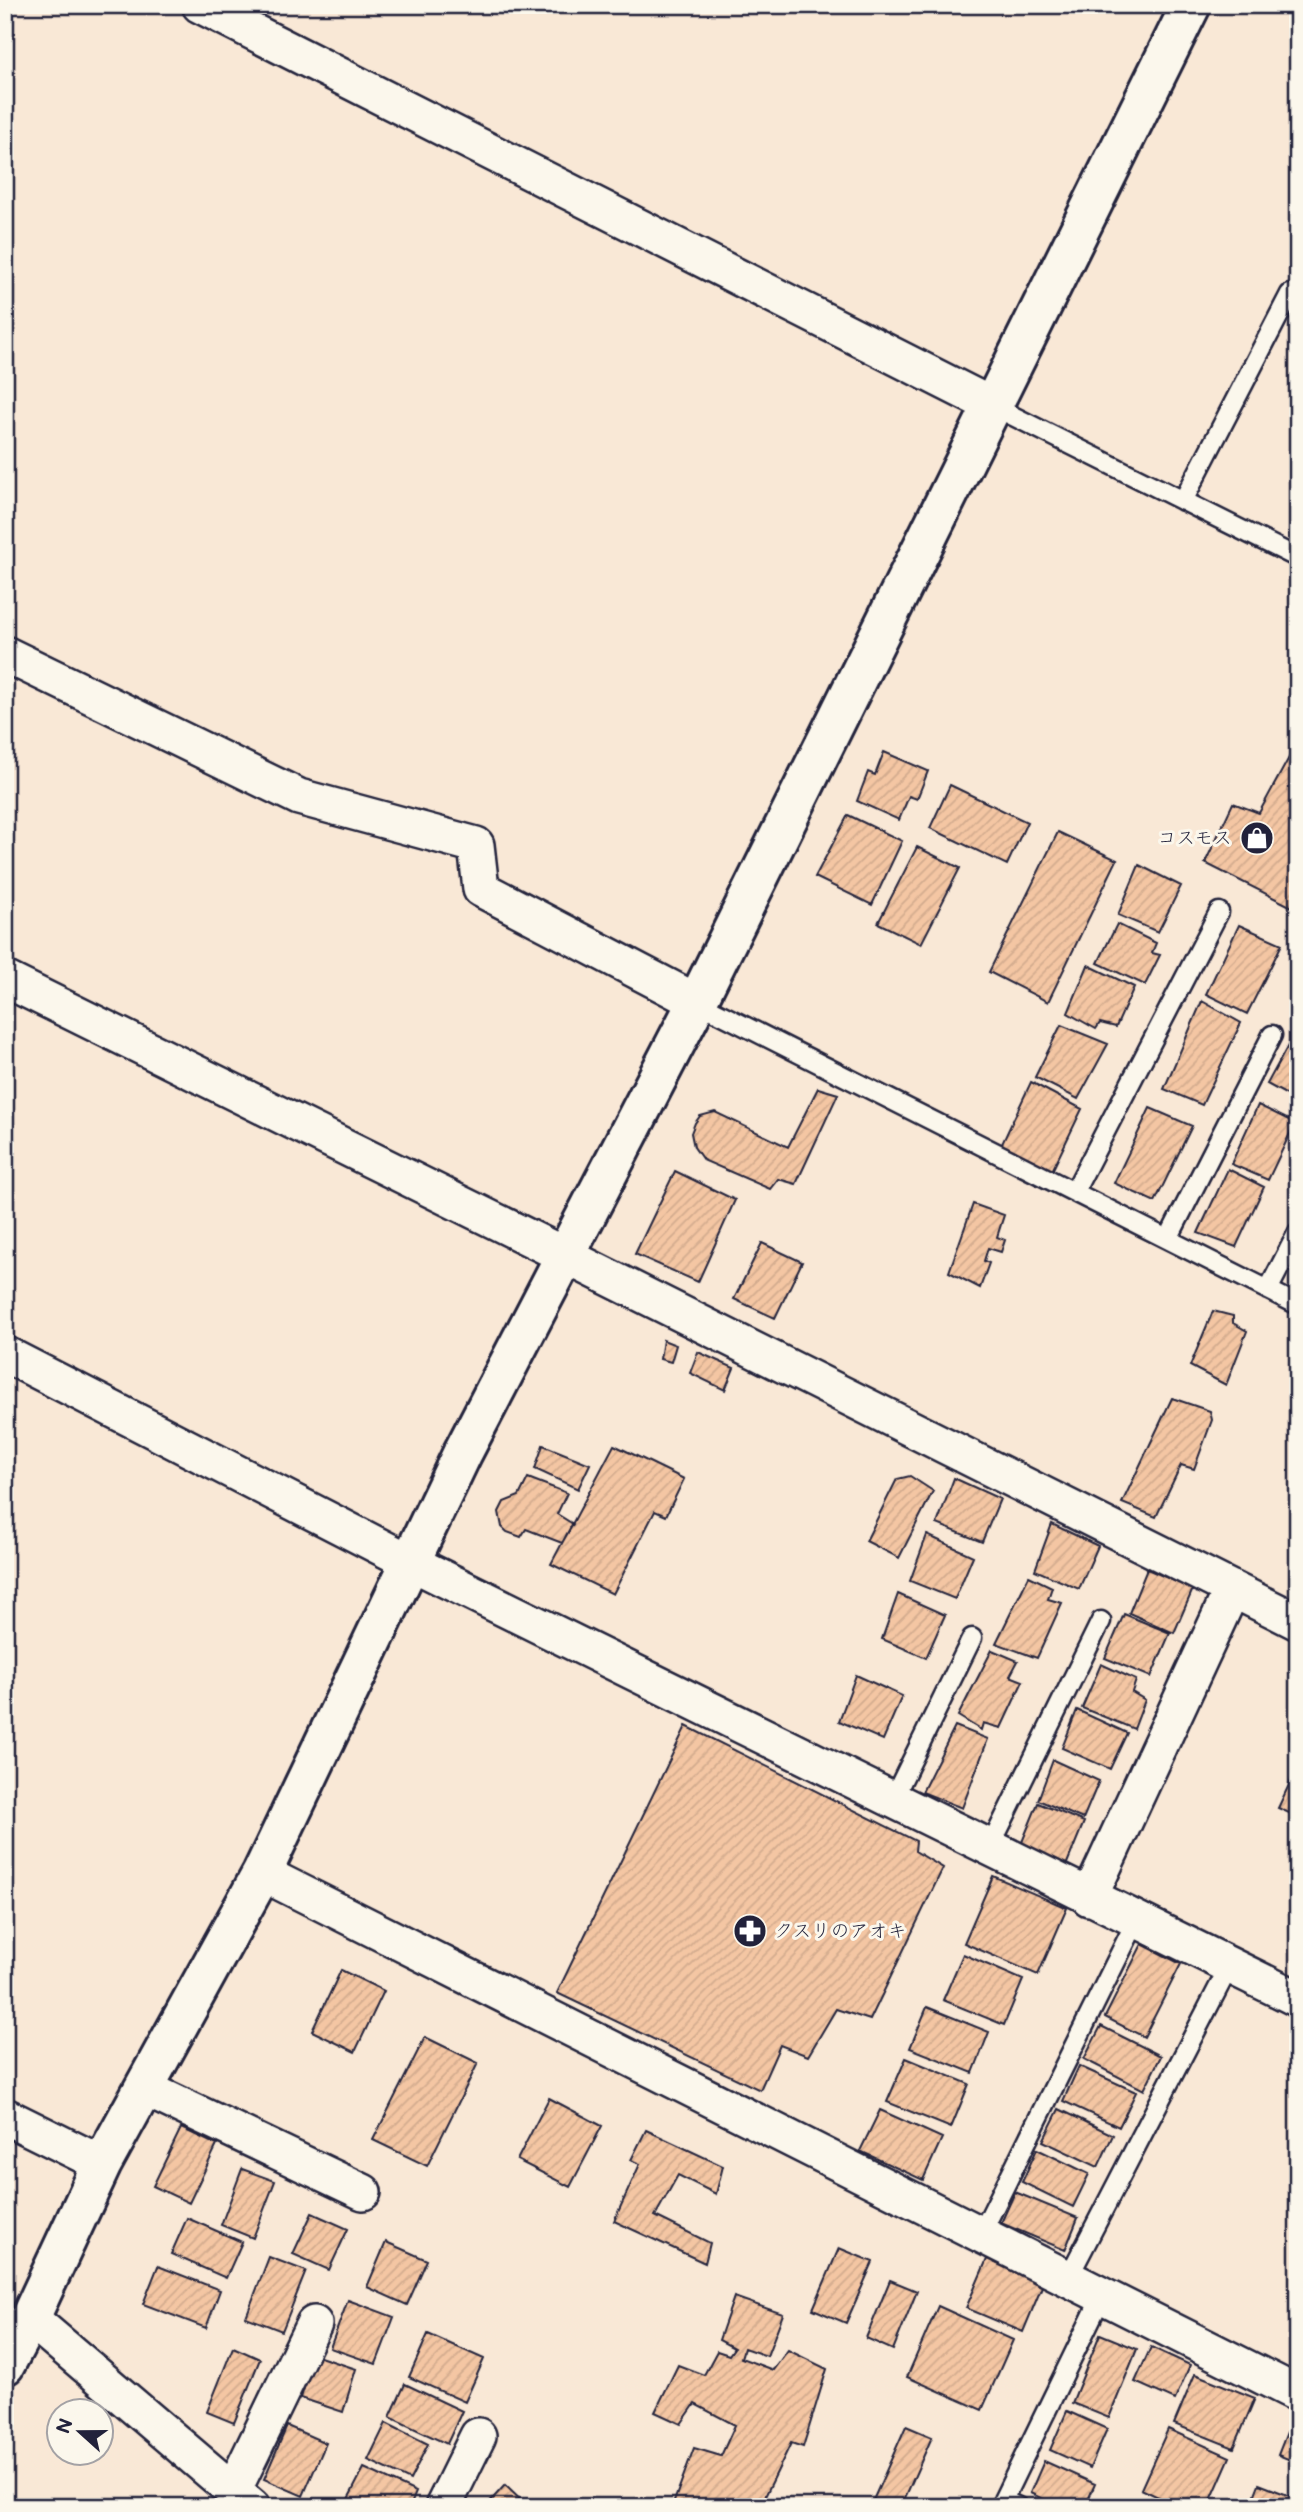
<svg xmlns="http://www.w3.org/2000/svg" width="1303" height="2512" viewBox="0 0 1303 2512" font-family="'Balsamiq Sans','Klee One',sans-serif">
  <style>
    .building { fill: url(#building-hatch); stroke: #22223b; stroke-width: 2 }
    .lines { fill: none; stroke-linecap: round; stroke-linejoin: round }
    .service-casing { stroke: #22223b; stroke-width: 23 }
    .minor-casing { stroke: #22223b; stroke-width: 40 }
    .tertiary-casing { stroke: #22223b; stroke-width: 44 }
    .service { stroke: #fbf7ec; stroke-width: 18 }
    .minor { stroke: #fbf7ec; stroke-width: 35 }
    .tertiary { stroke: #fbf7ec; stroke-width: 38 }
    .labels { text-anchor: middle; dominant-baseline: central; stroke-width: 6; stroke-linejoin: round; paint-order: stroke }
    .poi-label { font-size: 19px; fill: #22223b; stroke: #fbf7ec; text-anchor: end }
  </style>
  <defs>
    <pattern id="building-hatch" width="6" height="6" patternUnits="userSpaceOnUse" patternTransform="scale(1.75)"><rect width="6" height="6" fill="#f4c6a3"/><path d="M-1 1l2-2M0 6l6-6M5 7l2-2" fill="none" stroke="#d1aa8d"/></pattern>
  </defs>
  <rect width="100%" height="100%" fill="#f9e8d6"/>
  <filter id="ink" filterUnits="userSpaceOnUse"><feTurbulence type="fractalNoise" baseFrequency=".0143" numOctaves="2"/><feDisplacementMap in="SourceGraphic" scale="14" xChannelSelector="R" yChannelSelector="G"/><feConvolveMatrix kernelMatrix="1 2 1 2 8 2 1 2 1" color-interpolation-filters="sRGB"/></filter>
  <g filter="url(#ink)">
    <path class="building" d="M1298,741V910L1205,863L1233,803L1259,813Z
      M884,752L928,771L917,799L909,796L899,820L857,801L868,772L875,775Z
      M950,785L1027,822L1007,865L930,828Z
      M848,815L902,841L872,905L815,877Z
      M1058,832L1117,860L1048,1002L989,972Z
      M917,847L960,868L921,944L878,923Z
      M1139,865L1181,886L1158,932L1118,915Z
      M1117,924L1156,943L1152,953L1160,955L1145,985L1098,963Z
      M1239,925L1282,944L1247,1014L1206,994Z
      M1088,965L1134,987L1116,1027L1100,1023L1096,1029L1068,1013Z
      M1202,1001L1241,1023L1202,1105L1164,1089Z
      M1061,1025L1108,1044L1078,1099L1035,1077Z
      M1296,1031L1298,1032V1101L1267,1084Z
      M1031,1082L1082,1109L1052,1171L1001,1146Z
      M818,1088L838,1094L796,1184L778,1179L770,1189L703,1160L694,1147L691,1133L695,1123L700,1116L715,1112L788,1147Z
      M1258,1105L1295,1123L1268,1180L1231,1164Z
      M1150,1108L1192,1126L1155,1202L1114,1183Z
      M1228,1169L1264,1187L1236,1247L1198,1233Z
      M675,1171L735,1200L698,1282L635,1254Z
      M973,1204L1004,1215L997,1237L1005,1240L1001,1252L988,1248L984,1261L989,1263L980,1288L949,1272Z
      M762,1243L802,1262L775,1318L734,1299Z
      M1213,1311L1233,1316V1323L1247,1331L1226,1385L1190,1366Z
      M663,1340L676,1345L671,1362L660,1359Z
      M698,1352L734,1368L725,1390L690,1373Z
      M1172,1398L1210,1411L1212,1420L1194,1469L1181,1465L1156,1517L1122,1503Z
      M543,1445L590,1464L578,1489L535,1469Z
      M614,1445L684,1479L666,1516L655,1511L613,1594L551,1564Z
      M910,1476L933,1491L899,1558L866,1541L897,1479Z
      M528,1478L567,1493L557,1514L573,1524L562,1543L526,1529L521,1537L507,1532L502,1527L499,1512L504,1502L519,1496Z
      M954,1478L1000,1499L982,1542L937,1524Z
      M1052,1524L1098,1546L1079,1589L1035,1570Z
      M927,1535L973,1556L955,1599L910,1581Z
      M1147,1569L1193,1589L1174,1633L1129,1613Z
      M1029,1576L1052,1587L1048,1599L1062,1603L1037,1658L996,1643Z
      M898,1594L945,1615L926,1658L882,1639Z
      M1124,1614L1170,1633L1151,1677L1105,1658Z
      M992,1650L1018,1661L1010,1676L1023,1681L1001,1728L983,1723L981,1730L958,1716Z
      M1101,1664L1136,1680L1132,1692L1145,1700L1134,1729L1082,1708Z
      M856,1675L902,1696L883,1740L839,1721Z
      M1077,1710L1127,1733L1110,1769L1062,1748Z
      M686,1726L916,1841L915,1851L943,1868L870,2020L836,2009L808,2056L780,2045L760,2090L557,1993Z
      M955,1726L988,1739L962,1808L922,1792Z
      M1053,1760L1099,1781L1083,1819L1038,1800Z
      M1298,1766V1817L1278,1808Z
      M1038,1803L1084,1822L1066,1866L1020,1847Z
      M993,1876L1067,1908L1038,1975L964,1943Z
      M1142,1944L1181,1964L1144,2037L1105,2017Z
      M963,1954L1023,1980L1004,2025L943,2000Z
      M341,1970L384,1991L355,2052L312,2031Z
      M927,2007L989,2032L973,2073L910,2048Z
      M1101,2026L1161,2056L1144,2090L1084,2059Z
      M425,2037L478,2063L427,2166L373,2140Z
      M906,2058L969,2084L951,2128L887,2102Z
      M1079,2066L1136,2092L1119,2127L1063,2101Z
      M549,2098L602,2126L570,2187L517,2160Z
      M1059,2109L1113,2135L1098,2167L1043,2141Z
      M880,2110L942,2138L923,2180L860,2151Z
      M181,2128L217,2145L189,2203L153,2186Z
      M646,2130L723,2166L716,2194L678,2175L655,2216L710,2243L705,2263L614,2221L640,2164L631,2160Z
      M1037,2149L1089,2174L1073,2207L1022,2182Z
      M242,2169L275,2181L253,2238L221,2225Z
      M1015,2192L1078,2218L1065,2250L1001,2223Z
      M312,2213L348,2229L329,2270L293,2254Z
      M187,2218L242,2242L226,2278L171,2254Z
      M386,2242L427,2260L407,2305L367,2287Z
      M839,2248L873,2262L846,2323L813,2309Z
      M269,2257L306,2271L282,2331L246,2317Z
      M987,2259L1043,2284L1023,2332L966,2308Z
      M158,2266L220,2290L206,2328L143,2304Z
      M890,2280L917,2291L893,2350L866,2338Z
      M734,2297L783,2314L767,2356L744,2348L741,2358L773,2370L788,2350L827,2369L803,2447L791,2443L760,2507H672L694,2448L721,2456L735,2425L695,2404L681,2424L655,2412L678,2365L704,2375L717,2351L729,2355L734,2348L719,2340Z
      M348,2300L394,2317L376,2364L330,2348Z
      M938,2306L1013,2340L982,2410L907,2377Z
      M428,2334L484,2359L465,2402L409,2377Z
      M1100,2334L1137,2349L1109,2418L1072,2403Z
      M233,2347L260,2359L234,2423L207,2412Z
      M1151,2347L1190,2365L1175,2400L1135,2382Z
      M314,2355L356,2369L343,2412L301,2398Z
      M1195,2374L1255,2398L1234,2448L1174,2424Z
      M405,2384L462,2411L447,2444L390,2417Z
      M1067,2411L1107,2429L1090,2468L1050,2450Z
      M1291,2422L1298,2425V2463L1278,2455Z
      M386,2423L428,2444L410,2480L368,2460Z
      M287,2426L326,2443L303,2496L264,2479Z
      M906,2426L932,2437L901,2507H870Z
      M1168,2429L1230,2457L1208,2507H1180L1141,2489Z
      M1044,2461L1095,2484L1085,2507H1060L1030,2493Z
      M364,2468L416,2492L410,2507H360L347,2501Z
      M1259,2484L1298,2499V2507H1250Z
      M505,2485L528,2507H485Z"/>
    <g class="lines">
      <defs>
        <path id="service" d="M993,406L1298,558
          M1183,501L1290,294
          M697,1002L1298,1305
          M1074,1192L1219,912
          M1168,1239L1272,1035
          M1268,1290L1298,1232
          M892,1801L972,1638
          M989,1849L1101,1621
          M981,2234L1137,1919
          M1068,2278L1230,1965
          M1018,2507L1003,2500L1102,2296"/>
        <path id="minor" d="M200,5L993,406
          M5,654L299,797L476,845L481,889L697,1002
          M5,979L564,1255L1298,1622
          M5,1354L410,1562L1298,1999
          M262,1873L1298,2394
          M1089,1898L1232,1590
          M144,2088L363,2192
          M5,2116L102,2164
          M30,2318L252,2507
          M233,2491L314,2324
          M443,2507L478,2436"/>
        <path id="tertiary" d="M5,2365L30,2318L102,2164L262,1873L462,1454L697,1002L1191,5"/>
      </defs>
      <use href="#service" class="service-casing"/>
      <use href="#minor" class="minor-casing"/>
      <use href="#tertiary" class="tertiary-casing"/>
      <use href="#service" class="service"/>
      <use href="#minor" class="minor"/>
      <use href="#tertiary" class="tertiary"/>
    </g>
  </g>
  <defs>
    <symbol id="shop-disc" viewBox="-11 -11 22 22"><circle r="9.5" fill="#22223b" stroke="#fbf7ec"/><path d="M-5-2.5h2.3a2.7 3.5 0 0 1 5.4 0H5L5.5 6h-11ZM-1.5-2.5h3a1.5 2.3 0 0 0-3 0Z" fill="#fff"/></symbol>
    <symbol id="pharmacy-disc" viewBox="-11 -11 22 22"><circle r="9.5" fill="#22223b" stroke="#fbf7ec"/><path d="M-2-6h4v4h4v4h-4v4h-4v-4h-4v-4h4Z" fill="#fff"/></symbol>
  </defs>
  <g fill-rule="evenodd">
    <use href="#shop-disc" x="1238" y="819" width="38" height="38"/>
    <use href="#pharmacy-disc" x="731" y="1912" width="38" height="38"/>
  </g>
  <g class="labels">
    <g class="poi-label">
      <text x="1232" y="838">コスモス</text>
      <text x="774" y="1931" text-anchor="start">クスリのアオキ</text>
    </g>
  </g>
  <rect width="1303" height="2512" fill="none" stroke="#fbf7ec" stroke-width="28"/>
  <rect x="14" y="14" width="1275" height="2484" fill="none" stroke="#22223b" stroke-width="2.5" filter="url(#ink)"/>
  <g transform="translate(80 2432) rotate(291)"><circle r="33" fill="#fbf7ec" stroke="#a4a2a5" stroke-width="2"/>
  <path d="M0-5L12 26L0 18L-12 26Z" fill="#22223b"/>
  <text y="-10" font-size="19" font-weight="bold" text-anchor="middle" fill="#22223b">N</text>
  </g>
</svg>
